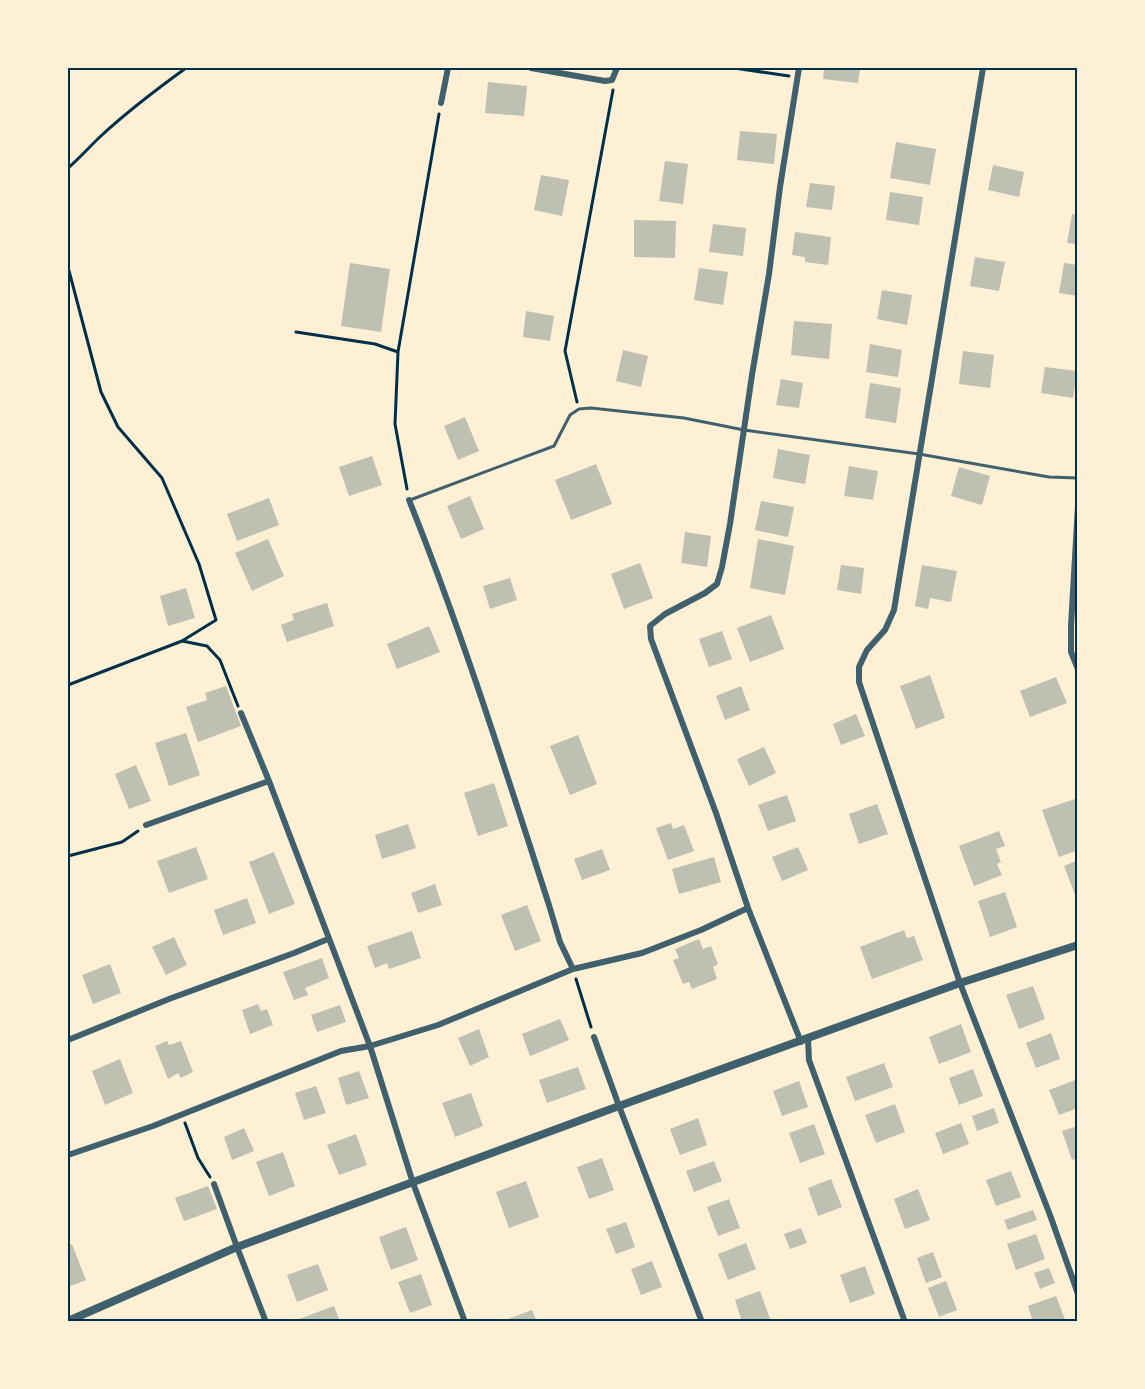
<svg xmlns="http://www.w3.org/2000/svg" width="1145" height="1389" viewBox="0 0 1145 1389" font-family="Barlow,sans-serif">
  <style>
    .building { fill: #bec0b2 }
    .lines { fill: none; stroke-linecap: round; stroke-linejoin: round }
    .path { stroke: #003049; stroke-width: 3 }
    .service { stroke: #3f606c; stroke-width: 3 }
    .minor { stroke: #3f606c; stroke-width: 6 }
    .tertiary { stroke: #3f606c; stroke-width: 8 }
    .neatline { fill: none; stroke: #003049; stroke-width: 2 }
  </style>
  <rect width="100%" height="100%" fill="#fdf0d5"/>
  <path class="building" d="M824,68H860L858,83L823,79Z
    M488,82L527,86L524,116L485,113Z
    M740,131L777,134L774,164L737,160Z
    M896,142L936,149L930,185L890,178Z
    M665,161L688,164L683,204L659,201Z
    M993,165L1024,172L1019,197L988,190Z
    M541,175L569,180L562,216L534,210Z
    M810,183L835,186L832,210L806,207Z
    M890,192L923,197L919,225L886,220Z
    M1072,214L1078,215V244L1067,243Z
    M634,220L676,221L675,258L634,257Z
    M713,224L746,228L743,256L709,252Z
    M795,232L831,237L828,265L805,262V257L792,255Z
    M975,257L1005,262L999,291L970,286Z
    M350,263L390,269L381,332L341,326Z
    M1064,263L1078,265V296L1059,293Z
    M699,268L728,272L723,305L694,300Z
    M882,290L912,295L907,325L877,319Z
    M526,311L554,316L550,341L523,337Z
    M794,321L832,324L829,359L791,355Z
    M870,344L902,350L898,377L866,372Z
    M623,350L648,356L641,387L616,381Z
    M963,351L994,355L990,388L959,384Z
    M1045,367L1077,371L1073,398L1041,393Z
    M781,379L803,383L799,408L776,405Z
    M870,383L901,388L896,423L865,418Z
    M465,417L479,451L458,460L444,426Z
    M778,449L810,455L805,484L773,478Z
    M372,456L382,485L349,496L339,467Z
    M596,464L612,504L571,520L555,480Z
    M849,466L878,471L873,500L844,496Z
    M959,467L990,476L982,505L951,496Z
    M470,496L484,529L461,539L447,506Z
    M269,498L279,525L237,541L227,514Z
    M761,501L794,507L788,537L755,530Z
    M685,532L711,536L707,567L681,563Z
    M268,539L284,576L252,591L235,553Z
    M758,539L794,546L785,595L750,588Z
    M640,563L653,598L624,609L611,574Z
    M841,565L864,568L861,594L837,590Z
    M922,565L957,571L951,602L930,598L928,609L915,606Z
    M510,578L517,600L490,609L483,586Z
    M186,588L195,618L168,626L160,596Z
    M327,603L334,626L287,642L281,625L294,620L292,614Z
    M771,615L784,649L750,662L737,628Z
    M429,626L440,652L397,669L387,644Z
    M722,631L732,659L709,667L699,639Z
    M930,675L945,718L916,729L900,686Z
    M1056,677L1067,703L1030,717L1020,691Z
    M226,686L241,726L198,742L186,707L207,700L205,693Z
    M741,686L750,710L725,720L716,696Z
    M856,714L865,736L841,745L833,724Z
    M186,733L200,775L169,786L155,743Z
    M578,735L597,784L570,795L550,746Z
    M764,747L776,773L749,786L737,759Z
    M136,765L151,801L129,809L115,774Z
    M494,783L508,826L478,836L464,793Z
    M787,795L796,821L768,831L758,805Z
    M1078,798V850L1059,857L1042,810Z
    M877,804L888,834L859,844L849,814Z
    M671,823L673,829L684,825L694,851L668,860L656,828Z
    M408,824L416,848L382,859L375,835Z
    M999,831L1005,846L996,849L1001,862L997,864L1002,875L974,886L959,846Z
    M196,847L208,879L169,893L157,861Z
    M798,847L808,870L782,881L772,857Z
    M602,849L610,870L582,880L574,859Z
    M274,852L295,904L269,914L249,862Z
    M714,857L721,882L679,894L672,869Z
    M1078,860V900H1077L1064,866Z
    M435,884L442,905L418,913L411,893Z
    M1005,892L1017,927L990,937L978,901Z
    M247,898L256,923L223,935L214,910Z
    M527,905L541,941L515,951L501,915Z
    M904,930L907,938L914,936L923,960L872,979L860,947Z
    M412,931L421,958L389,969L387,963L375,968L367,946Z
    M174,937L187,965L166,975L152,947Z
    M699,939L703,949L711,946L718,964L713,967L717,979L692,989L689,982L683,984L673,960L679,958L675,949Z
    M322,958L329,978L305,988L308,995L294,1000L283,972Z
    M110,964L121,993L93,1004L82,975Z
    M1033,986L1045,1019L1019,1029L1006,995Z
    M258,1004L261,1011L267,1009L273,1025L250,1034L242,1010Z
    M340,1005L346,1022L317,1032L311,1015Z
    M560,1019L569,1040L530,1056L522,1034Z
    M961,1024L971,1052L939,1064L929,1037Z
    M479,1029L489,1057L470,1066L458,1038Z
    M1051,1033L1060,1059L1036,1068L1026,1043Z
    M167,1041L169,1045L181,1041L193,1072L181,1078L178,1073L168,1079L155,1046Z
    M120,1059L133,1093L105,1105L92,1071Z
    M884,1063L893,1087L855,1101L846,1077Z
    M578,1067L586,1089L547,1103L539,1080Z
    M973,1069L983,1096L959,1105L949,1078Z
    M359,1071L369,1098L346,1105L338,1078Z
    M1078,1079V1108L1059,1115L1049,1090Z
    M799,1081L808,1107L782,1116L773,1091Z
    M316,1086L326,1113L304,1120L295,1093Z
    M471,1093L483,1126L455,1137L442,1103Z
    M895,1104L905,1132L876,1143L865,1115Z
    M994,1108L999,1123L977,1131L972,1116Z
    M698,1118L707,1145L680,1155L670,1129Z
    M961,1123L969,1144L943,1154L935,1133Z
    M814,1124L825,1154L800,1163L789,1133Z
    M1078,1126V1158L1072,1160L1062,1131Z
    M244,1128L254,1151L232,1160L224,1137Z
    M356,1134L367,1165L339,1175L327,1145Z
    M283,1152L295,1186L269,1196L256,1162Z
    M602,1158L614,1190L589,1199L577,1167Z
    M714,1161L722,1181L694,1192L686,1171Z
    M1011,1171L1021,1197L996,1206L986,1180Z
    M831,1179L842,1207L818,1216L808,1188Z
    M526,1181L539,1217L509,1228L496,1192Z
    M208,1186L217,1209L184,1221L175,1198Z
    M918,1189L930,1220L905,1229L894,1199Z
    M729,1199L740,1228L718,1236L707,1207Z
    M1033,1210L1037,1220L1008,1230L1004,1220Z
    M626,1222L635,1247L616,1254L606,1229Z
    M406,1227L418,1260L391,1270L379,1237Z
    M801,1228L807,1243L790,1249L784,1234Z
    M1036,1234L1045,1259L1016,1270L1007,1244Z
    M746,1243L756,1269L728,1280L718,1254Z
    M72,1244L86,1280L68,1287V1246Z
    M933,1252L942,1277L926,1283L917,1258Z
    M652,1261L662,1287L641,1295L631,1269Z
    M318,1264L328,1290L297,1302L287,1275Z
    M865,1266L875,1294L850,1303L840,1275Z
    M1049,1268L1055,1283L1040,1289L1034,1273Z
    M421,1274L432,1305L410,1313L398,1282Z
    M946,1281L957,1310L939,1317L928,1288Z
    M760,1291L770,1319L762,1322H742L735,1300Z
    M1056,1296L1066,1322H1033L1028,1306Z
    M334,1306L340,1322H300L299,1319Z
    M532,1310L537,1322H503V1321Z"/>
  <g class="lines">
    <path class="path" d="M734,68L789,76
      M68,168C80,158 90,146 102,135C128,111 157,89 186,68
      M68,267L101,392L118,427L162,478L199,564L216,620L182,641L207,646L220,660L238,706
      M296,332L375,344L398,352
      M577,402L565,351L613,90
      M407,489L395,424L398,352L439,114
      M68,685L182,641
      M68,856L122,842L138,831
      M576,979L591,1027
      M185,1123L198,1158L210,1177"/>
    <path class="service" d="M410,500L554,446L570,415L579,409L591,408L684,418L744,430L919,454L1049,477L1078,478"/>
    <path class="minor" d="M531,68L605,81L612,80L617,68
      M799,68L780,187L769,274L752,375L730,524L722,567L717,584L705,593L665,614L650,626L651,639L716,813L748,908L801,1042
      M983,68L894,610L885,630L867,650L859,667V682L960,983L1050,1215L1078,1294
      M441,103L448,68
      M409,500C462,632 505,769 549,905L560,942L573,969
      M1078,506L1071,626V652L1078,669
      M241,713L269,781L370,1046L413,1183L465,1322
      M146,825L269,781
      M594,1037L619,1106L702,1322
      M808,1039L809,1060L905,1322
      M68,1040L169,999L294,953L328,939
      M68,1155L153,1126L341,1051L370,1046L438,1025L573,969L642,953L701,930L748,908
      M214,1184L237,1247L266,1322"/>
    <path class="tertiary" d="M68,1321L237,1247L619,1106L960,983L1078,945"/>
  </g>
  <rect width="1145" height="1389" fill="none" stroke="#fdf0d5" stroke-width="138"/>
  <rect x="69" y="69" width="1007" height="1251" class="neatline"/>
</svg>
